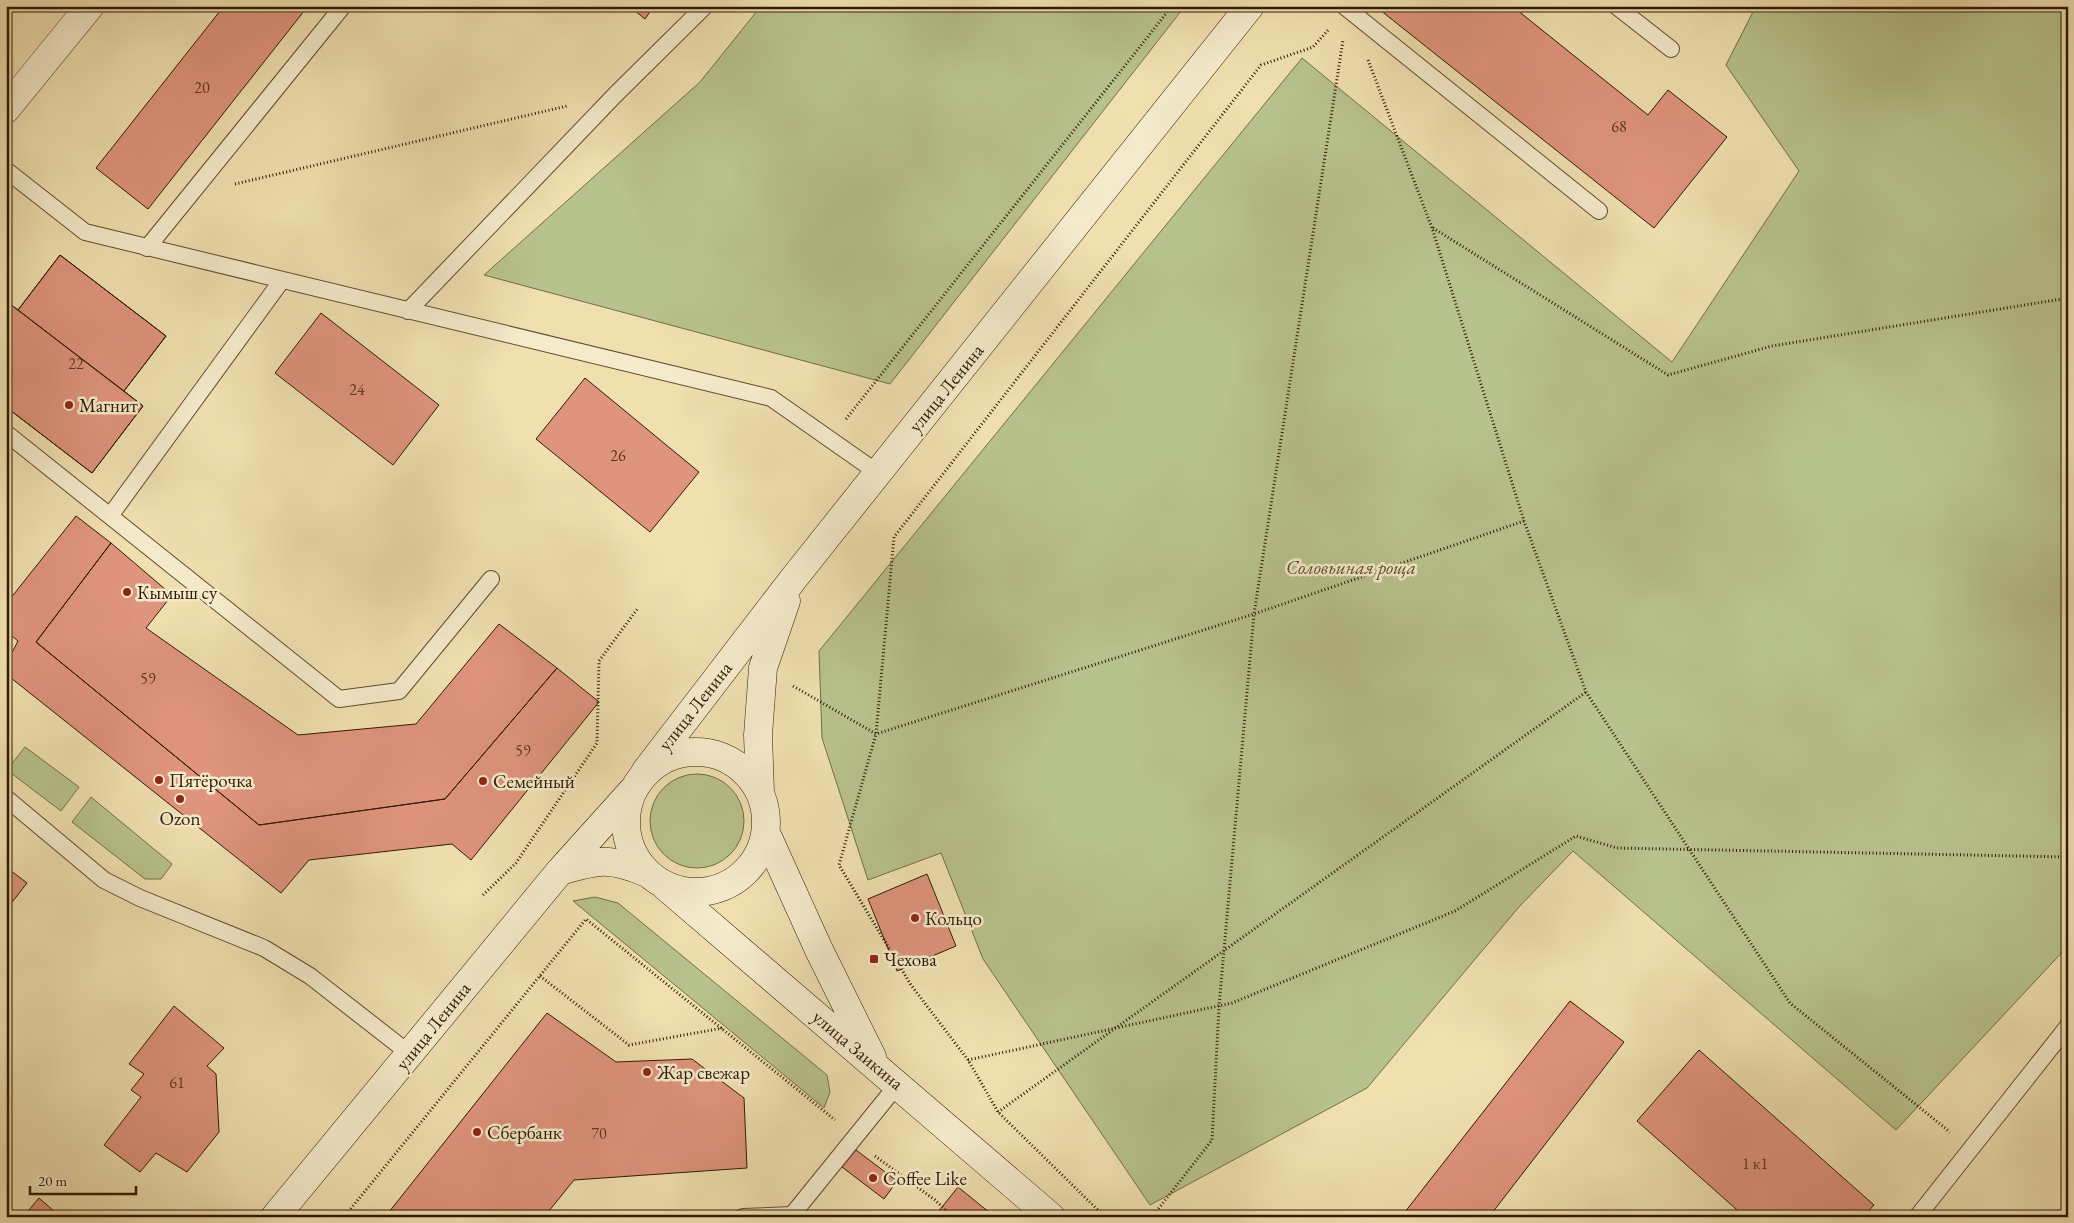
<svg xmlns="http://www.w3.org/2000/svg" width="2074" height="1223" viewBox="0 0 2074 1223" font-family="'EB Garamond',serif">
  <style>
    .green { fill: #b8c28c; stroke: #746e46 }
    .building { fill: #df947d; stroke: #311900 }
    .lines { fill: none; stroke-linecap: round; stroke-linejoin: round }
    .lane-casing { stroke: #614b2c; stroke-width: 18 }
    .street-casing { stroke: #614b2c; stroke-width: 29 }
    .secondary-casing { stroke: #311900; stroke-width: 29 }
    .path { stroke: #311900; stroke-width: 3; stroke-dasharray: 1 2.5; stroke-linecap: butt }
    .lane { stroke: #f5ebcc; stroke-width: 16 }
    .street { stroke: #f5ebcc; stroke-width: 28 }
    .secondary { stroke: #f5ebcc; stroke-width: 28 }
    .poi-dot { fill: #8f2418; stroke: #f5ebcc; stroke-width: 2 }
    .labels { text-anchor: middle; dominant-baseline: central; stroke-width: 5; stroke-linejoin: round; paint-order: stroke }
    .number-label { font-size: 16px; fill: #5c381f }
    .street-label { font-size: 19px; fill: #311900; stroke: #f5ebcc }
    .poi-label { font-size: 19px; fill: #311900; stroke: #f5ebcc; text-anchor: start }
    .park-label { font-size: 19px; font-style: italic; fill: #5a4c2a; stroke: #f5ebcc }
  </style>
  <rect width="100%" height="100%" fill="#f0e0b0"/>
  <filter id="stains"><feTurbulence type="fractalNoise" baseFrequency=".004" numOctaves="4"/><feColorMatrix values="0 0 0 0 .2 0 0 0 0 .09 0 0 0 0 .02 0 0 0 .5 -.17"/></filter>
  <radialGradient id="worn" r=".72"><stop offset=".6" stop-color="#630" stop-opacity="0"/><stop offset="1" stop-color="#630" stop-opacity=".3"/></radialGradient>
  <path class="green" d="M761,6H1185L890,384L484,275L700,82Z
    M1756,6H2068V946L1896,1130L1573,851L1518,908L1367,1088L1150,1205L983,959L941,853L868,880L822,738L819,651L1302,58L1672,362L1799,171L1726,65Z
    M25,747L79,787L61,811L7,770Z
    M650 821a47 47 0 1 1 94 0a47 47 0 1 1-94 0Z
    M91,797L172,864L161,879H145L72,822Z
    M595,897L618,903L827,1075L830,1092L824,1108L573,901Z"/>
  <path class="building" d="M224,6H308L148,209L96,168Z
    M629,6H654L645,19Z
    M1375,6H1512L1648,115L1668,90L1727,137L1654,228Z
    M60,255L166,336L124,391L18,310Z
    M60,255L166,336L124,391L143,406L92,473L6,407V301L18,310Z
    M6,301L143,406L92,473L6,407Z
    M321,313L439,405L393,465L275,373Z
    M585,378L699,472L650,532L536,439Z
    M76,516L111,543L36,642L259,825L445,799L557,668L599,702L471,860L452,844L309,860L281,893L6,674V664L18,641L6,631V604Z
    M111,543L172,595L146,628L298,735L416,724L499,624L557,668L445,799L259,825L36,642Z
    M6,867L27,883L6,910Z
    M927,874L956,946L897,971L868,899Z
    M1570,1001L1624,1042L1489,1217H1401Z
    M174,1006L224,1048L207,1066L216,1074L219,1132L187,1172L156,1153L140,1172L104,1145L141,1097L131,1090L144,1074L129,1064Z
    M547,1013L616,1062L692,1059L744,1098L747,1168L574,1180L544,1217H385Z
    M1699,1050L1874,1205L1863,1217H1745L1637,1121Z
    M856,1150L897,1181L884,1199L842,1167Z
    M958,1187L995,1217H944L938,1212Z
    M39,1198L61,1217H23Z"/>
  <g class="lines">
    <defs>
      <path id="lane" d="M1344,6L1599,211
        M1616,6L1671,49
        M6,170L85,232L771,398L878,473
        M147,248L343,6
        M408,311L615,95L705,6
        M6,433L339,699L399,691L491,579
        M110,516L282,280
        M6,798L104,880L140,898L264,948L310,976L410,1054
        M743,1217L792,1215L898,1084
        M1917,1217L2068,1026"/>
      <path id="street" d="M6,109L90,6"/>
      <path id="secondary" d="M626 822a70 70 0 1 1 140 0a70 70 0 1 1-140 0Z
        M645,772L794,578L1250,6
        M760,792L758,735L763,668L786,601
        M766,833L819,950L872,1057
        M560,871C599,860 609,857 647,873
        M665,886L1051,1217
        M275,1217L560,871L632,791"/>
    </defs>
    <use href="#lane" class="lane-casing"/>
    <use href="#street" class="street-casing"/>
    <use href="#secondary" class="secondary-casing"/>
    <path class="path" d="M1368,60L1432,228L1524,521L1586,692L1790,1003L1950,1132
      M235,184L567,106
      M1433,228L1668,375L1772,346L2068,298
      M846,419L1172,6
      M793,686L876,734L1254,614L1524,521
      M483,895L516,863L597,743L599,661L638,608
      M540,976L629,1045L723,1028
      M968,1060L1232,1003L1455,911L1576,836L1617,848L2068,857
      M998,1112L1586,692
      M875,1156L935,1200L953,1217
      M344,1217L586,919L835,1120
      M1105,1217L998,1112L968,1060L911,985L839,865L876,734L894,537L1261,65L1313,47L1329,29
      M1152,1217L1212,1140L1219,1006L1254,614L1343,40"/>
    <use href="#lane" class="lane"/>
    <use href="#street" class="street"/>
    <use href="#secondary" class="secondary"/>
  </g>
  <g class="poi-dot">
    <circle cx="69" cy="405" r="5"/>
    <circle cx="127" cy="592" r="5"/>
    <circle cx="159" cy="780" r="5"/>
    <circle cx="483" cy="781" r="5"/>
    <circle cx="180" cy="799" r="5"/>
    <circle cx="915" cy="918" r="5"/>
    <rect x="869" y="954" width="10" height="10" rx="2.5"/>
    <circle cx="647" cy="1072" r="5"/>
    <circle cx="477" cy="1132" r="5"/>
    <circle cx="873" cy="1178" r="5"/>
  </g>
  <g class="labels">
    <g class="number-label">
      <text x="202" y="87">20</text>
      <text x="1619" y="126">68</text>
      <text x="76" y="363">22</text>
      <text x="357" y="389">24</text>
      <text x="618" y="455">26</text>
      <text x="148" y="678">59</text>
      <text x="523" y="750">59</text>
      <text x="177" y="1082">61</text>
      <text x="599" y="1133">70</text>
      <text x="1755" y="1163">1 к1</text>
    </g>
    <g class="street-label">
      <text transform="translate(946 388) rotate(-51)">улица Ленина</text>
      <text transform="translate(695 706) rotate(-52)">улица Ленина</text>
      <text transform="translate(433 1026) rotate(-51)">улица Ленина</text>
      <text transform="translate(858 1050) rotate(40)">улица Заикина</text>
    </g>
    <g class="poi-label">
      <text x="79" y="405">Магнит</text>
      <text x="137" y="592">Кымыш су</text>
      <text x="169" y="780">Пятёрочка</text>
      <text x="493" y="781">Семейный</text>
      <text x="180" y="818" text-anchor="middle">Ozon</text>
      <text x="925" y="918">Кольцо</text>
      <text x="884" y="959">Чехова</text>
      <text x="657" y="1072">Жар свежар</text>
      <text x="487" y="1132">Сбербанк</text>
      <text x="883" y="1178">Coffee Like</text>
    </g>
    <g class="park-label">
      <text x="1351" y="567">Соловьиная роща</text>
    </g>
  </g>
  <rect width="2074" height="1223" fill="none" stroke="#f0e0b0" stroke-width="25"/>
  <rect x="8" y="8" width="2059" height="1208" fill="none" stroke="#311900" stroke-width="2.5"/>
  <rect x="12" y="12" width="2049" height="1198" fill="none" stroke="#311900"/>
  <path d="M30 1186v8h106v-8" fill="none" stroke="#311900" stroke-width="2.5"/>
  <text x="38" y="1186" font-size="15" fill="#311900" stroke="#f5ebcc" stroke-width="4" paint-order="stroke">20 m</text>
  <rect width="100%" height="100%" filter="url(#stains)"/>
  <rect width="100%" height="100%" fill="url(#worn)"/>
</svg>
